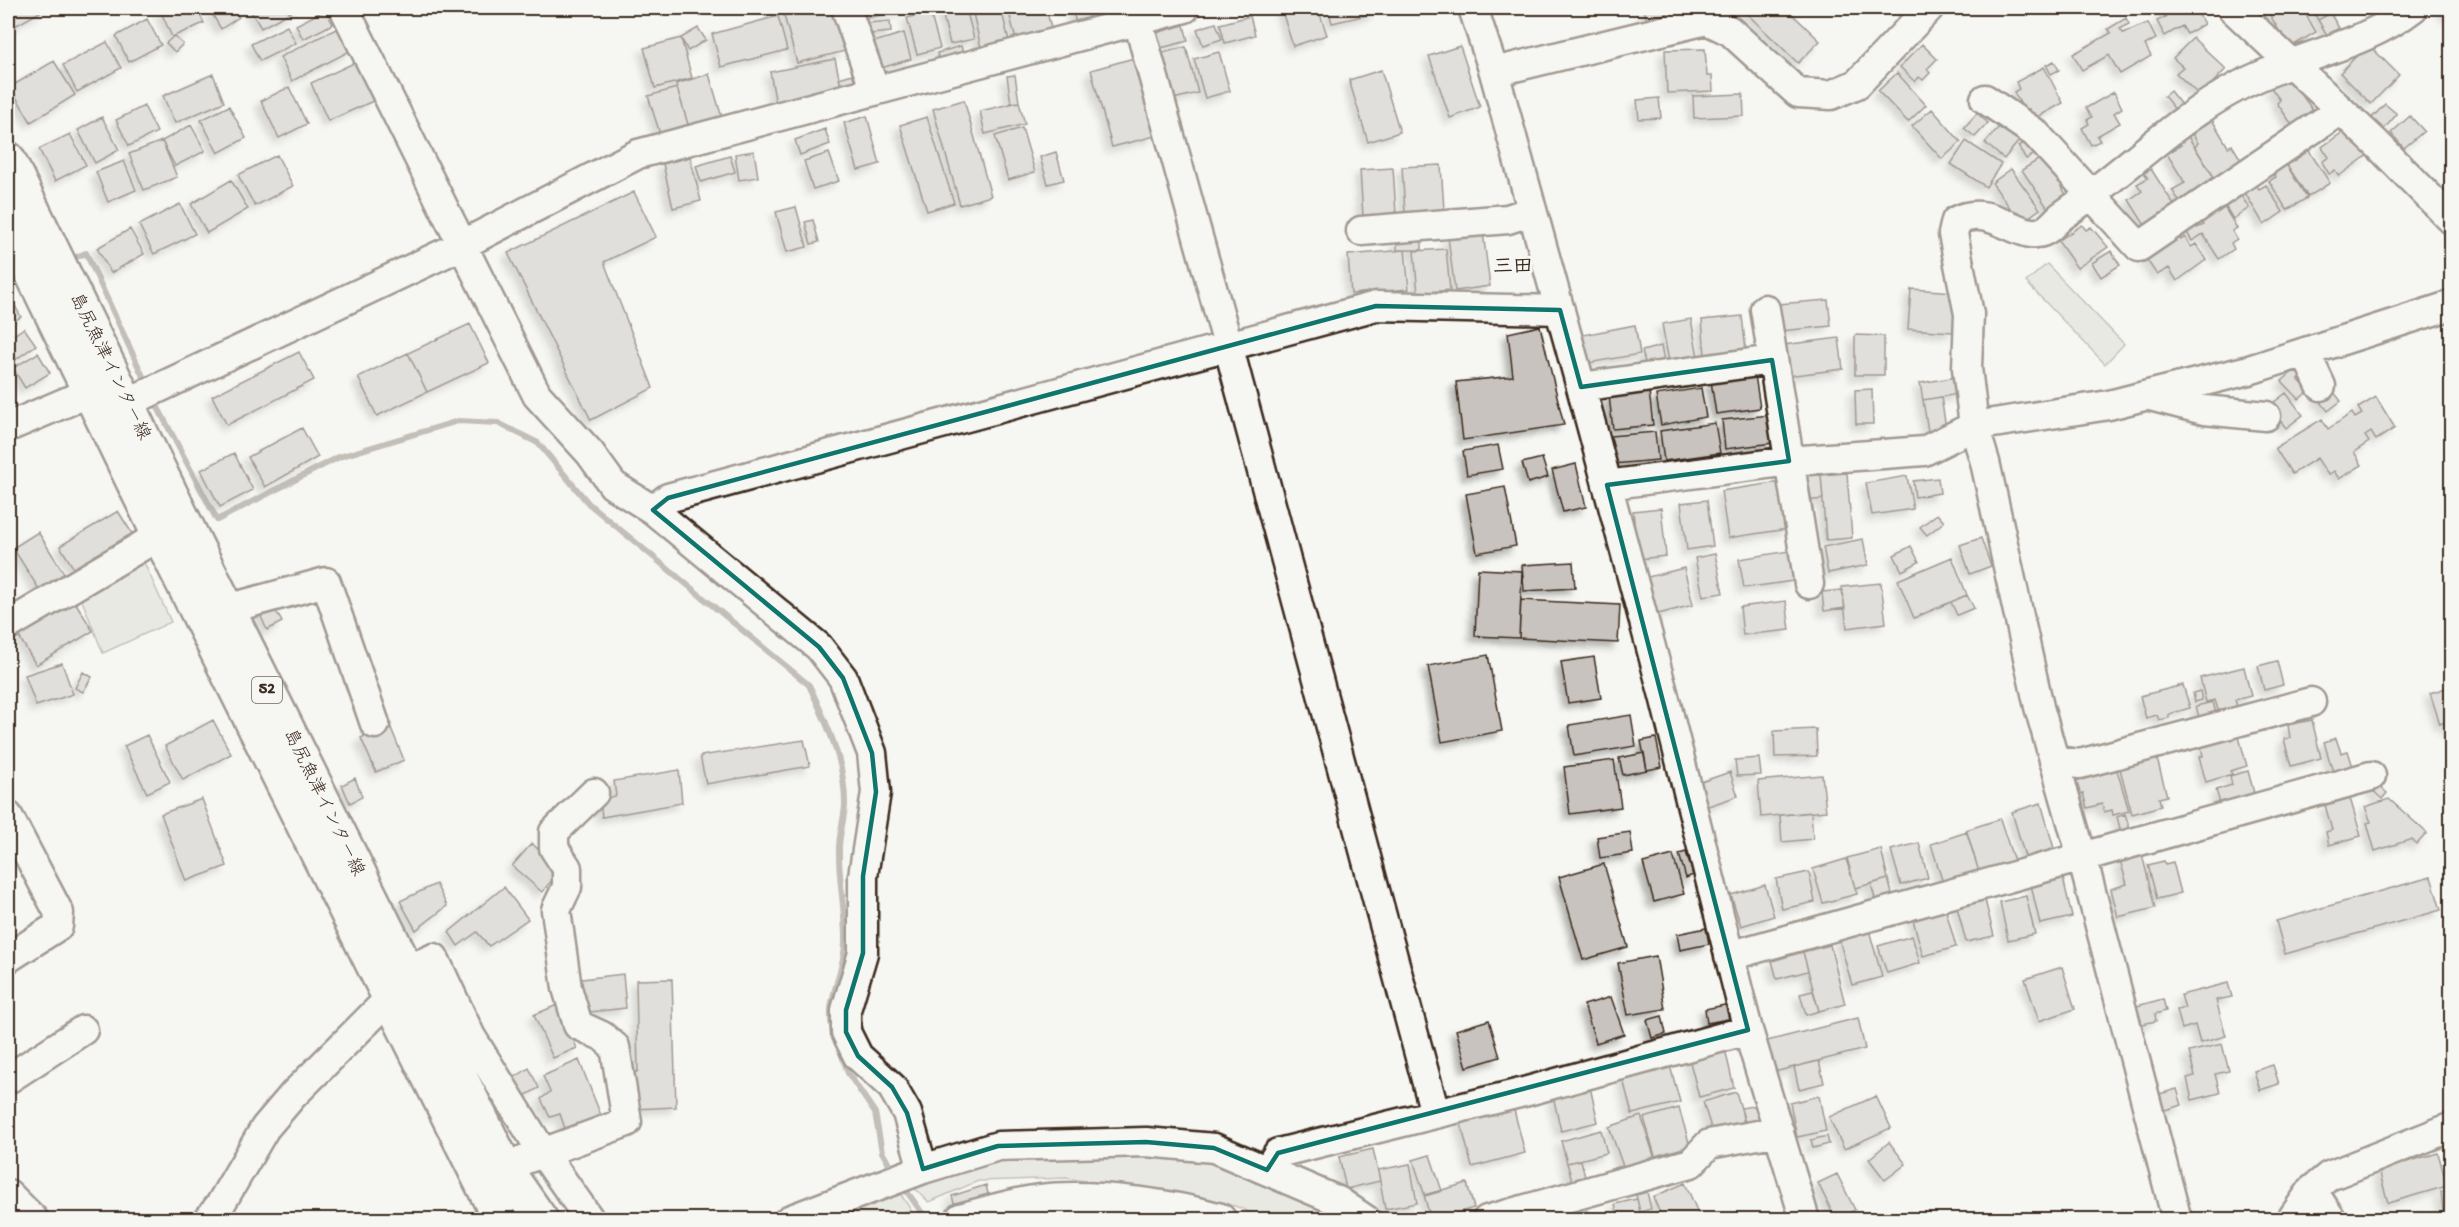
<svg xmlns="http://www.w3.org/2000/svg" width="2459" height="1227" viewBox="0 0 2459 1227" font-family="'Gochi Hand','Klee One',sans-serif">
  <style>
    .green { fill: #dad9d3; stroke: #8a8278; stroke-width: 1.5 }
    .lines { fill: none; stroke-linecap: round; stroke-linejoin: round }
    .stream { stroke: #857a71; stroke-width: 6 }
    .building { fill: #c8c3be; stroke: #3b2a1e; stroke-width: 1.5; filter: url(#shadow) }
    .minor-casing { stroke: #3b2a1e; stroke-width: 33 }
    .major-casing { stroke: #3b2a1e; stroke-width: 38 }
    .highway-casing { stroke: #3b2a1e; stroke-width: 38 }
    .minor { stroke: #f6f6f2; stroke-width: 28 }
    .major { stroke: #f6f6f2; stroke-width: 33 }
    .highway { stroke: #f6f6f2; stroke-width: 33 }
    .marked { fill: none; stroke: #0f766e; stroke-width: 4.5; stroke-linejoin: round }
    .labels { text-anchor: middle; dominant-baseline: central; stroke-width: 6; stroke-linejoin: round; paint-order: stroke }
    .shield { fill: #f6f6f2; stroke: #73675e; stroke-width: 1.5 }
    .shield-label { font-size: 16px; font-weight: bold; fill: #3b2a1e }
    .street-label { font-size: 18px; fill: #3b2a1e; stroke: #f6f6f2 }
    .neighbourhood-label { font-size: 20px; font-weight: bold; fill: #3b2a1e; stroke: #f6f6f2 }
  </style>
  <defs>
    <filter id="shadow"><feDropShadow dx="-5.5" dy="5.5" stdDeviation="3" flood-color="#0004"/></filter>
  </defs>
  <rect width="100%" height="100%" fill="#f6f6f2"/>
  <filter id="ink" filterUnits="userSpaceOnUse"><feTurbulence type="fractalNoise" baseFrequency=".0167" numOctaves="2"/><feDisplacementMap in="SourceGraphic" scale="12" xChannelSelector="R" yChannelSelector="G"/><feConvolveMatrix kernelMatrix="1 2 1 2 8 2 1 2 1" color-interpolation-filters="sRGB"/></filter>
  <g filter="url(#ink)">
    <path class="green" d="M2047,264L2124,344L2105,364L2026,282Z
      M143,560L171,622L103,653L81,598Z
      M1016,1153L1225,1158L1352,1219H1266L1235,1206L1067,1178L978,1181L929,1202L908,1182Z
      M896,1187L911,1210L878,1219L814,1220Z"/>
    <g class="lines">
      <path class="stream" d="M69,260L86,253L147,385
        M8,286L24,279
        M154,400L217,520L339,457L458,421L498,423L538,443L589,504L809,685C826,722 845,761 845,803C845,818 839,833 839,848C838,880 846,912 845,944C844,975 823,1003 834,1034
        M840,1049L848,1073L875,1113L882,1152L894,1172
        M903,1186L927,1220"/>
    </g>
    <path class="building" d="M8,8H47L8,30Z
      M172,8H197L204,23L172,37L161,12Z
      M219,8H232L239,17L221,29L211,12Z
      M249,8H298L261,28Z
      M782,8H834L845,51L797,63Z
      M864,8H913L866,18Z
      M941,8H966L974,39L950,44Z
      M1001,8L1010,45L982,52L972,9Z
      M1008,8H1046L1052,32L1016,40Z
      M1087,8L1091,23L1077,26L1072,9Z
      M1093,8H1139L1097,21Z
      M1281,8H1318L1327,35L1293,46Z
      M1328,8H1375L1376,13L1332,23Z
      M1643,8H1687L1647,19Z
      M1741,8H1786L1820,41L1798,63Z
      M2161,8H2195L2204,24L2187,34L2182,26L2165,36L2157,21L2166,17Z
      M2266,8H2302L2316,32L2289,48Z
      M2311,8H2340L2318,20Z
      M2441,8H2452V20Z
      M325,10L333,24L303,39L296,25Z
      M930,12L940,48L917,54L907,18Z
      M2330,13L2339,28L2327,35L2318,20Z
      M778,16L787,50L721,67L712,34Z
      M1250,16L1255,35L1225,43L1220,24Z
      M2126,18L2129,24L2120,29L2123,33L2148,23L2156,39L2145,45L2151,56L2120,74L2109,55L2082,70L2073,54L2111,33L2108,29Z
      M147,19L161,45L129,62L116,36Z
      M890,21L891,32L870,34L869,23Z
      M1216,23L1222,39L1203,45L1197,29Z
      M1184,25L1188,41L1153,50L1149,35Z
      M287,26L296,43L260,61L251,44Z
      M338,28L350,51L292,81L280,57Z
      M698,28L706,40L688,51L681,38Z
      M904,33L911,59L881,68L874,42Z
      M174,36L183,44L175,52L166,43Z
      M681,38L692,78L655,88L644,48Z
      M2193,38L2226,69L2200,96L2176,73L2183,67L2173,58Z
      M107,42L121,68L77,92L63,65Z
      M1922,44L1937,59L1927,69L1930,73L1923,80L1919,77L1915,82L1900,67Z
      M2368,44L2399,75L2371,104L2340,73Z
      M961,46L964,57L940,64L937,53Z
      M1460,46L1480,107L1450,118L1429,56Z
      M1186,47L1198,93L1169,100L1158,54Z
      M1705,49L1707,76H1712L1713,91L1667,93L1665,50Z
      M1219,52L1230,91L1205,98L1194,59Z
      M1134,58L1155,136L1112,147L1091,70Z
      M835,59L842,91L776,104L770,72Z
      M54,61L75,95L31,122L10,87Z
      M2054,61L2059,70L2051,74L2046,65Z
      M356,62L373,101L328,121L311,83Z
      M2044,67L2063,103L2034,119L2029,109L2025,112L2014,92L2019,89L2016,82Z
      M1381,70L1400,132L1368,142L1349,80Z
      M856,73L860,85L843,91L839,78Z
      M1897,73L1926,105L1908,122L1878,91Z
      M213,74L224,102L175,123L163,96Z
      M709,74L723,121L690,131L676,84Z
      M1015,75L1019,102L1011,103L1007,76Z
      M2288,76L2317,116L2293,126L2277,103L2280,100L2271,88Z
      M289,87L307,124L279,138L261,101Z
      M677,88L690,131L662,140L648,96Z
      M2170,91L2182,106L2176,111L2164,96Z
      M2114,92L2122,108L2114,113L2120,123L2097,136L2100,141L2091,145L2082,128L2089,124L2087,120L2092,117L2086,108Z
      M1743,94L1744,116L1694,118L1693,96Z
      M1659,98L1661,118L1639,119L1637,100Z
      M964,100L991,196L960,205L933,109Z
      M1019,102L1025,124L985,134L980,111Z
      M2385,104L2397,114L2383,130L2371,119Z
      M144,106L157,132L129,146L116,120Z
      M229,106L246,138L218,153L201,120Z
      M1932,109L1961,142L1942,159L1912,126Z
      M1977,113L1988,123L1975,137L1964,128Z
      M867,116L880,164L858,170L844,123Z
      M2410,116L2424,131L2404,148L2391,133Z
      M102,117L119,150L95,163L78,130Z
      M927,117L954,203L927,211L900,125Z
      M2211,118L2228,147L2232,145L2243,163L2216,180L2195,147L2198,143L2190,130Z
      M2005,120L2023,136L2004,159L1985,143Z
      M191,125L205,151L175,166L162,141Z
      M1022,128L1035,172L1008,180L995,136Z
      M825,129L830,144L800,155L795,140Z
      M2343,132L2368,155L2339,176L2335,170L2329,174L2322,162L2329,157L2322,147Z
      M70,134L86,165L55,181L39,149Z
      M2187,135L2215,179L2208,182L2211,187L2182,205L2172,190L2185,183L2167,154L2181,145L2178,141Z
      M2032,139L2039,152L2026,159L2018,146Z
      M162,141L177,177L144,190L129,154Z
      M1966,141L2001,164L1986,187L1951,164Z
      M2306,146L2330,183L2308,197L2287,165L2296,160L2293,154Z
      M754,151L758,177L739,180L735,154Z
      M1056,152L1064,180L1048,184L1040,157Z
      M829,153L839,181L813,189L804,161Z
      M277,155L293,186L255,206L238,175Z
      M730,156L735,172L701,182L696,166Z
      M2044,156L2064,186L2061,187L2068,197L2049,210L2022,170Z
      M690,157L701,201L673,208L663,164Z
      M2283,159L2307,198L2287,210L2269,181L2276,177L2270,167Z
      M124,161L136,190L108,202L96,172Z
      M1441,165L1444,210L1405,212L1402,167Z
      M1393,168L1396,214L1363,216L1360,170Z
      M2011,169L2040,209L2021,223L1992,183Z
      M2151,169L2176,208L2146,227L2129,200L2142,191L2137,184L2148,178L2144,173Z
      M231,180L248,209L207,233L191,204Z
      M2266,185L2283,212L2264,225L2245,193L2257,186L2259,189Z
      M2238,191L2249,208L2233,219L2222,201Z
      M634,192L656,237L604,262L653,388L591,420L508,253Z
      M180,204L195,234L154,254L139,225Z
      M796,207L807,247L787,252L776,212Z
      M2224,207L2237,228L2232,231L2237,239L2231,243L2234,249L2219,259L2203,234L2192,241L2185,229L2194,223L2197,228L2204,225L2199,217L2215,208L2217,211Z
      M813,220L819,242L811,244L805,222Z
      M2082,225L2086,230L2091,227L2108,247L2077,268L2058,241Z
      M130,229L144,254L111,273L97,248Z
      M1483,232L1490,286L1455,291L1448,237Z
      M2179,236L2181,240L2185,237L2191,247L2196,244L2206,260L2177,281L2169,268L2157,275L2145,257Z
      M1422,239V250H1397V240Z
      M1446,249L1450,290L1418,293L1414,251Z
      M1405,250L1409,289L1351,294L1348,255Z
      M2111,251L2120,265L2101,277L2092,263Z
      M1911,289L1956,292L1953,332L1908,329Z
      M1828,300L1831,326L1780,331L1778,304Z
      M13,302L21,317L11,323L8,318V306Z
      M1742,316L1746,351L1705,355L1702,320Z
      M1691,319L1698,357L1669,362L1662,324Z
      M470,324L489,363L427,392L408,353Z
      M1635,325L1640,354L1588,363L1583,335Z
      M1540,326L1564,425L1463,440L1456,382L1513,376L1508,333Z
      M24,328L36,345L8,365V339Z
      M1855,335L1884,336V375H1855Z
      M1839,338L1843,369L1787,376L1783,345Z
      M1661,346L1664,362L1646,366L1642,351Z
      M299,352L314,380L227,425L212,396Z
      M38,353L50,373L25,388L13,368Z
      M408,353L427,392L377,416L358,377Z
      M2297,368L2303,375L2298,379L2309,391L2299,399L2282,381Z
      M1755,375L1760,408L1716,414L1711,381Z
      M1956,377L1959,394L1923,400L1920,383Z
      M2330,387L2341,401L2328,411L2317,397Z
      M1701,388L1706,417L1661,425L1656,395Z
      M1872,389L1873,424H1856L1855,390Z
      M1649,391L1653,425L1613,429L1609,396Z
      M2286,393L2303,415L2286,428L2269,406Z
      M1941,397L1946,428L1928,431L1923,400Z
      M2376,397L2395,428L2376,440L2371,432L2365,436L2369,442L2354,452L2362,465L2339,479L2334,471L2328,475L2317,458L2292,474L2275,448L2322,419L2328,429L2352,413L2355,418L2362,414L2358,408Z
      M1770,415L1773,443L1725,449L1722,420Z
      M1715,423L1720,453L1664,461L1660,431Z
      M302,428L318,457L265,487L248,457Z
      M1655,432L1658,460L1613,464L1610,436Z
      M1498,445L1503,469L1467,475L1463,451Z
      M234,453L253,490L220,507L201,470Z
      M1542,458L1548,477L1528,483L1522,463Z
      M1576,464L1586,507L1563,512L1552,470Z
      M1847,473L1852,538L1826,540L1821,475Z
      M1821,475L1823,499L1806,501L1804,476Z
      M1907,476L1913,509L1872,515L1866,483Z
      M1938,478L1940,493L1915,497L1913,481Z
      M1780,482L1787,529L1728,538L1721,491Z
      M1505,487L1516,546L1477,553L1466,494Z
      M1707,500L1713,546L1687,550L1681,503Z
      M1661,508L1666,556L1638,559L1633,511Z
      M118,511L135,538L77,574L60,546Z
      M1937,514L1944,522L1927,535L1920,527Z
      M38,532L67,578L42,594L13,548Z
      M1981,538L1991,566L1970,574L1960,545Z
      M1863,539L1868,565L1828,573L1823,547Z
      M1911,546L1919,562L1902,571L1894,555Z
      M1789,551L1793,581L1744,588L1739,559Z
      M1715,554L1723,593L1703,596L1695,558Z
      M1952,557L1967,595L1914,618L1898,580Z
      M1573,562L1575,588L1524,591L1522,565Z
      M1684,568L1693,605L1658,614L1648,577Z
      M1478,569L1522,571L1519,638L1475,636Z
      M1881,583L1886,623L1847,628L1842,587Z
      M1842,590L1845,608L1824,611L1822,592Z
      M1967,595L1974,608L1957,615L1951,602Z
      M74,600L93,631L36,665L18,635Z
      M1521,600L1620,605L1618,643L1519,638Z
      M1786,601L1790,630L1743,635L1740,607Z
      M272,604L282,622L267,630L258,610Z
      M1488,655L1502,731L1442,742L1428,666Z
      M1594,657L1601,698L1568,703L1561,662Z
      M2277,661L2283,685L2264,690L2258,666Z
      M62,663L73,694L36,706L25,675Z
      M2244,667L2251,696L2235,700L2238,709L2219,713L2215,700L2206,702L2200,678Z
      M83,672L92,677L83,692L75,688Z
      M2183,685L2190,708L2169,714V718L2159,720L2157,715L2146,718L2140,696Z
      M2452,686V733H2449L2445,722L2440,724L2430,693Z
      M2200,691L2202,700L2195,702L2193,693Z
      M2213,702L2217,718L2200,721L2196,706Z
      M1631,715L1636,746L1574,756L1569,725Z
      M213,720L231,754L183,780L165,746Z
      M2312,720L2321,758L2291,766L2284,739L2290,738L2288,725Z
      M389,723L404,760L376,772L361,738Z
      M1816,729L1817,756L1775,757L1774,731Z
      M147,735L170,782L147,793L124,746Z
      M2239,737L2247,766L2230,771L2232,774L2206,782L2199,757L2203,756L2201,747Z
      M1656,738L1662,767L1647,770L1641,741Z
      M2336,738L2341,753L2348,751L2354,770L2333,772L2324,742Z
      M804,740L810,766L706,784L700,756Z
      M1644,753L1647,770L1623,775L1619,758Z
      M1759,758L1761,775L1737,776L1735,760Z
      M2157,759L2167,796L2159,798L2161,806L2132,814L2120,769Z
      M1614,760L1621,807L1570,814L1564,767Z
      M679,770L682,803L602,817L600,799L616,796L614,781Z
      M2117,770L2129,811L2113,815L2112,810L2104,812L2102,804L2087,808L2083,793L2079,794L2075,781Z
      M2248,771L2255,797L2221,806L2216,790L2232,785L2230,776Z
      M1730,772L1738,796L1705,807L1698,783Z
      M1822,775L1826,811L1761,817L1758,781Z
      M355,778L362,797L350,803L342,785Z
      M2376,783L2387,793L2382,799L2371,789Z
      M2350,798L2361,836L2329,845L2326,832L2332,830L2325,805Z
      M202,799L227,866L186,881L161,814Z
      M2389,799L2427,833L2417,844L2412,839L2375,851L2367,823L2371,822L2365,807Z
      M2041,803L2055,852L2026,860L2012,812Z
      M1811,812L1813,839L1782,842L1780,815Z
      M2125,814L2130,829L2121,832L2117,817Z
      M2000,819L2014,861L1979,872L1966,830Z
      M1630,832L1633,853L1600,858L1597,837Z
      M1967,832L1979,872L1943,883L1931,844Z
      M532,843L559,872L542,892L512,866Z
      M1919,843L1928,878L1901,885L1891,850Z
      M1881,849L1888,879L1855,888L1847,858Z
      M1686,852L1693,875L1686,878L1679,854Z
      M2142,854L2155,908L2118,917L2111,889L2127,884L2120,860Z
      M1673,855L1684,894L1654,902L1643,863Z
      M1846,859L1857,894L1823,903L1813,869Z
      M2164,861L2165,864L2173,862L2181,893L2157,899L2148,865Z
      M1604,864L1628,947L1583,960L1559,877Z
      M1809,872L1815,902L1782,909L1776,879Z
      M2431,877L2441,910L2285,954L2276,921Z
      M2063,878L2072,917L2040,924L2031,885Z
      M1888,879L1893,897L1876,902L1871,884Z
      M436,884L447,906L416,930L400,901Z
      M1765,885L1774,916L1741,926L1731,895Z
      M504,887L528,919L489,946L477,932L458,946L449,932Z
      M1984,896L1994,936L1966,942L1956,903Z
      M2026,896L2035,934L2008,940L2000,902Z
      M1945,907L1956,947L1923,956L1912,916Z
      M1706,928L1709,944L1680,950L1677,934Z
      M1869,930L1882,977L1852,985L1839,939Z
      M1912,936L1920,963L1887,973L1878,946Z
      M1830,945L1845,1004L1819,1011L1803,952Z
      M1803,952L1808,971L1777,979L1772,961Z
      M1656,956L1665,1009L1628,1015L1618,963Z
      M2062,967L2075,1009L2039,1021L2025,979Z
      M623,974L626,1008L581,1013L574,980Z
      M672,979L676,1107L633,1109L628,1077L638,1071L636,980Z
      M2228,983L2232,997L2216,1000L2226,1036L2200,1043L2195,1025L2182,1029L2177,1010L2185,1008L2181,995Z
      M1813,991L1819,1011L1806,1015L1800,994Z
      M1611,997L1624,1034L1596,1043L1584,1005Z
      M2163,999L2166,1011L2155,1014L2156,1021L2138,1025L2133,1007Z
      M1730,1004L1733,1018L1707,1023L1705,1009Z
      M557,1005L577,1048L553,1058L534,1015Z
      M1662,1016L1666,1034L1652,1038L1647,1020Z
      M1858,1018L1865,1049L1774,1072L1767,1041Z
      M1489,1020L1500,1057L1467,1067L1456,1030Z
      M2222,1044L2229,1071L2215,1074L2220,1093L2192,1100L2187,1078L2195,1076L2189,1052Z
      M1725,1049L1734,1088L1699,1097L1689,1058Z
      M579,1060L602,1118L567,1134L560,1114L550,1117L541,1099L550,1092L543,1076Z
      M1819,1061L1824,1083L1799,1089L1794,1067Z
      M1669,1062L1680,1102L1632,1114L1622,1075Z
      M2273,1065L2279,1084L2260,1090L2254,1071Z
      M529,1068L539,1088L521,1098L514,1078Z
      M1590,1087L1598,1122L1561,1131L1553,1096Z
      M2177,1089L2182,1105L2161,1111L2156,1095Z
      M1736,1092L1745,1122L1712,1131L1703,1102Z
      M1819,1096L1826,1131L1797,1137L1790,1103Z
      M1876,1096L1891,1128L1844,1149L1829,1117Z
      M1758,1105L1761,1122L1744,1124L1741,1108Z
      M1513,1106L1525,1153L1472,1167L1460,1120Z
      M1679,1108L1690,1146L1655,1156L1644,1118Z
      M1641,1116L1655,1159L1624,1169L1609,1127Z
      M1601,1130L1607,1153L1567,1163L1561,1141Z
      M1827,1136L1829,1144L1813,1148L1811,1140Z
      M1889,1142L1906,1164L1885,1180L1869,1159Z
      M1373,1149L1380,1181L1346,1189L1339,1157Z
      M2438,1153L2447,1186L2388,1203L2379,1170Z
      M1430,1155L1442,1191L1425,1196L1413,1160Z
      M1581,1160L1585,1177L1572,1180L1567,1163Z
      M1410,1164L1417,1203L1385,1209L1378,1170Z
      M1837,1174L1855,1210L1836,1220L1818,1183Z
      M1467,1183L1474,1208L1431,1220L1424,1195Z
      M1685,1183L1701,1220H1663L1653,1197Z
      M986,1185L994,1220H959L952,1196Z
      M2452,1191V1210L2443,1211L2441,1192Z
      M1647,1192L1651,1209L1640,1212L1636,1195Z
      M1637,1199L1642,1220H1619L1615,1204Z
      M1587,1211L1590,1220H1558Z
      M2432,1213L2435,1220H2417Z"/>
    <g class="lines">
      <defs>
        <path id="minor" d="M344,8L537,395L590,453L613,485L653,510L819,647L843,678L872,753L876,792L863,876V953L846,1010V1032L858,1056L892,1087L907,1113L923,1169
          M846,8L875,91
          M1473,8L1494,72L1581,387L1664,696L1748,1030L1805,1220
          M2232,8L2377,144L2452,220
          M1138,21L1228,345L1435,1113
          M1494,72L1707,20L1730,31L1798,93L1831,95L1857,84L1929,8
          M1985,99L2035,133L2139,247L2339,111
          M1361,231L1508,219L1532,211
          M1765,309L1809,584
          M2305,352L2321,386
          M1581,387L1772,360
          M2150,396L2204,410L2266,416
          M8,427L90,392L127,403L462,245L638,154L1185,8
          M1607,485L1789,461L1924,451L1974,426L2109,405L2148,395L2249,370L2452,305
          M653,510L668,498L1376,306L1560,310
          M227,609L326,582L375,724
          M8,625L179,524
          M2054,761L2080,764L2311,702
          M8,816L59,913L58,926L8,958
          M1729,956L2371,776
          M8,1079L83,1030
          M504,1167L627,1122L615,1047L602,1036L578,1025L567,988L556,910L567,887V868L554,848V832L594,793
          M1267,1170L1278,1153L1524,1092L1748,1030
          M2312,1190L2332,1220
          M8,1194L34,1220
          M208,1220L220,1205L265,1128L293,1095L389,999L406,970L434,958L471,1037L543,1153L590,1220
          M789,1220L923,1169L998,1146L1146,1142L1214,1148L1338,1201L1366,1220
          M1487,1220L1691,1163L1709,1144L1779,1131
          M2177,1220L2082,857L2039,707L1985,462L1974,426L1967,368L1969,314L1953,234L1956,221C1993,201 2021,245 2046,230C2053,226 2057,219 2063,215C2123,174 2174,120 2239,86C2295,56 2363,47 2413,8
          M2291,1220L2312,1190L2329,1176L2452,1127"/>
        <path id="major" d="M8,159L184,521L518,1193
          M8,224L159,535L500,1220"/>
        <path id="highway" d="M504,1167L541,1220
          M962,1220C993,1212 1024,1202 1056,1200C1102,1197 1175,1207 1219,1220"/>
      </defs>
      <use href="#minor" class="minor-casing"/>
      <use href="#major" class="major-casing"/>
      <use href="#highway" class="highway-casing"/>
      <use href="#minor" class="minor"/>
      <use href="#major" class="major"/>
      <use href="#highway" class="highway"/>
    </g>
  </g>
  <path d="M0 0H2459V1227H0ZM1376,306L1560,310L1581,387L1772,360L1789,461L1607,485L1748,1030L1278,1153L1267,1170L1214,1148L1146,1142L998,1146L923,1169L907,1113L892,1087L858,1056L846,1032V1010L863,953V876L876,792L872,753L843,678L819,647L653,510L668,498Z" fill="#f6f6f2" fill-opacity=".55" fill-rule="evenodd"/>
  <path class="marked" d="M1376,306L1560,310L1581,387L1772,360L1789,461L1607,485L1748,1030L1278,1153L1267,1170L1214,1148L1146,1142L998,1146L923,1169L907,1113L892,1087L858,1056L846,1032V1010L863,953V876L876,792L872,753L843,678L819,647L653,510L668,498Z"/>
  <g class="labels">
    <rect class="shield" x="252" y="677" width="30" height="26" rx="4.5"/>
    <g class="shield-label">
      <text x="267" y="690">52</text>
    </g>
    <g class="street-label">
      <text transform="translate(109 367) rotate(64)">島尻魚津インター線</text>
      <text transform="translate(323 803) rotate(64)">島尻魚津インター線</text>
    </g>
    <g class="neighbourhood-label">
      <text x="1513" y="268">三田</text>
    </g>
  </g>
  <rect width="2459" height="1227" fill="none" stroke="#f6f6f2" stroke-width="30"/>
  <rect x="15" y="15" width="2429" height="1197" fill="none" stroke="#3b2a1e" stroke-width="2" filter="url(#ink)"/>
</svg>
